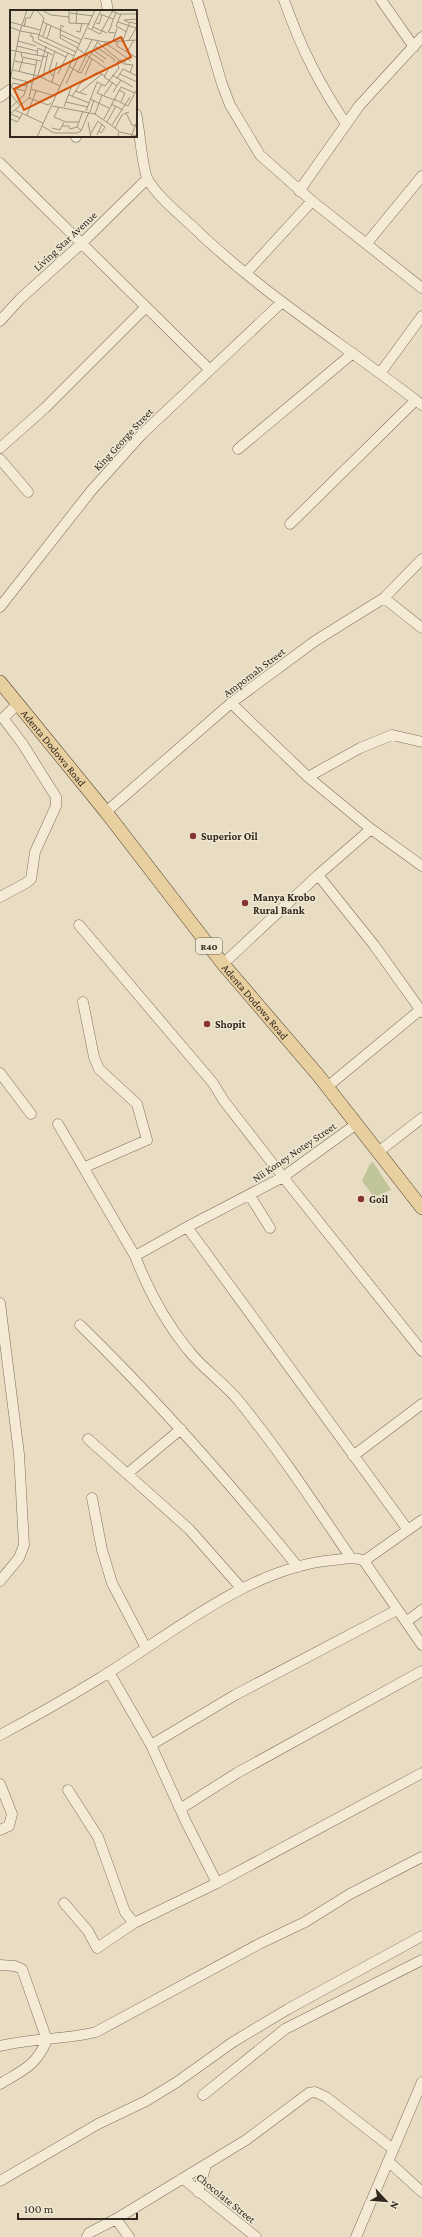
<svg xmlns="http://www.w3.org/2000/svg" width="422" height="2237" viewBox="0 0 422 2237" font-family="'Crimson Pro',serif">
  <style>
    .green { fill: #c0c599 }
    .lines { fill: none; stroke-linecap: round; stroke-linejoin: round }
    .minor-casing { stroke: #806f5c; stroke-width: 11 }
    .major-casing { stroke: #4e3e30; stroke-width: 14 }
    .minor { stroke: #f4ead5; stroke-width: 10 }
    .major { stroke: #e7cf9f; stroke-width: 13 }
    .poi-dot { fill: #883436; stroke: #f0e7d2; stroke-width: 1.5 }
    .labels { text-anchor: middle; dominant-baseline: central; stroke-width: 3; stroke-linejoin: round; paint-order: stroke }
    .shield { fill: #f0e7d2; stroke: #6b6154; stroke-width: 1 }
    .shield-label { font-size: 10px; font-weight: bold; fill: #32271e }
    .street-label { font-size: 11px; fill: #32271e; stroke: #f0e7d2 }
    .poi-label { font-size: 11px; font-weight: bold; fill: #32271e; stroke: #f0e7d2; text-anchor: start }
    .inset-road { fill: none; stroke: #9f9481; stroke-width: 1 }
    .view { fill: #d6540e; fill-opacity: 0.15; stroke: #d6540e; stroke-width: 2 }
    .inset-edge { fill: none; stroke: #32271e; stroke-width: 2 }
  </style>
  <rect width="100%" height="100%" fill="#e8dcc3"/>
  <path class="green" d="M373,1162L391,1190L374,1197L362,1181L370,1164Z"/>
  <g class="lines">
    <defs>
      <path id="minor" d="M106,0L108,11
        M197,0L222,84L230,105L260,155L312,201L422,288
        M284,0C301,48 318,82 346,124
        M381,0L414,47
        M0,97L11,89
        M136,114C140,129 142,170 148,180C159,198 177,212 192,226C262,294 345,345 422,405
        M76,136V137
        M0,163L210,370
        M299,191L359,106L422,37
        M367,243L422,176
        M246,273L312,201
        M0,321L20,299L82,243L147,179
        M381,372L422,316
        M0,448L45,408L146,307
        M238,449L353,353
        M0,459L28,492
        M290,524L416,400
        M384,598L422,628
        M0,607L91,491L142,434L281,303
        M231,703L308,777L371,829L422,866
        M308,777L360,748L392,735L422,742
        M106,812L231,703L315,641L384,598L422,559
        M318,875L374,945L422,1012
        M0,897L26,883L31,879L35,852L56,806V797L22,743L3,718L18,704
        M79,925L213,1083L224,1101L283,1177L422,1351
        M223,964L318,875L371,829
        M83,1002L94,1057L99,1069L137,1104L147,1140L85,1167
        M0,1073L31,1114
        M327,1087L420,1010
        M58,1124L135,1256
        M355,1125L283,1177L187,1227L408,1530
        M377,1153L422,1118
        M250,1196L270,1228
        M187,1227L135,1256C148,1290 166,1323 189,1351C203,1369 223,1382 238,1400C279,1450 315,1505 351,1558
        M0,1303L19,1454L24,1545L19,1558L0,1581
        M80,1325C158,1401 229,1482 298,1567
        M88,1439L189,1529L242,1589
        M353,1456L422,1404
        M127,1474L181,1429
        M92,1498L102,1550L112,1583L146,1648
        M364,1561L422,1520
        M406,1622L422,1610
        M109,1672L151,1745L186,1822L217,1883
        M0,1735C34,1717 67,1698 100,1678C171,1635 249,1567 334,1560C344,1559 355,1556 364,1561L422,1645
        M151,1745L235,1695L397,1610
        M0,1784L12,1814L9,1826L0,1830
        M68,1790L98,1837L125,1912L134,1923
        M180,1809L237,1773L422,1671
        M64,1903L88,1931L97,1948L134,1923L217,1883L422,1773
        M0,1965L15,1966L22,1969L47,2040C36,2066 23,2070 0,2084
        M0,2046C32,2038 64,2040 96,2032L259,1944L305,1922L350,1894L422,1857
        M203,2095L285,2029L422,1960
        M388,2161L422,2192
        M181,2179L186,2181L256,2237
        M0,2181L98,2124L146,2101L177,2082L233,2042L288,2009L422,1936
        M198,2192L206,2165
        M116,2219L129,2237
        M87,2237L89,2233L116,2219L246,2140L309,2093L315,2092L326,2097L393,2149
        M356,2237L422,2082"/>
      <g id="major">
        <path id="s1" d="M0,682L106,812L223,964L318,1075L422,1208"/>
      </g>
    </defs>
    <use href="#minor" class="minor-casing"/>
    <use href="#major" class="major-casing"/>
    <use href="#minor" class="minor"/>
    <use href="#major" class="major"/>
  </g>
  <g class="poi-dot">
    <circle cx="193" cy="836" r="4"/>
    <circle cx="245" cy="903" r="4"/>
    <circle cx="207" cy="1024" r="4"/>
    <circle cx="361" cy="1199" r="4"/>
  </g>
  <g class="labels">
    <rect class="shield" x="196" y="938" width="26" height="16" rx="3"/>
    <g class="shield-label">
      <text x="209" y="946">R40</text>
    </g>
    <g class="street-label">
      <text transform="translate(65 241) rotate(-43)">Living Star Avenue</text>
      <text transform="translate(123 439) rotate(-47)">King George Street</text>
      <text transform="translate(254 672) rotate(-37)">Ampomah Street</text>
      <text stroke="none"><textPath href="#s1" startOffset="85">Adenta Dodowa Road</textPath></text>
      <text stroke="none"><textPath href="#s1" startOffset="409">Adenta Dodowa Road</textPath></text>
      <text transform="translate(294 1152) rotate(-34)">Nii Koney Notey Street</text>
      <text transform="translate(226 2198) rotate(39)">Chocolate Street</text>
    </g>
    <g class="poi-label">
      <text x="201" y="836">Superior Oil</text>
      <text x="253" y="897">Manya Krobo<tspan x="253" dy="13">Rural Bank</tspan></text>
      <text x="215" y="1024">Shopit</text>
      <text x="369" y="1199">Goil</text>
    </g>
  </g>
  <g transform="translate(10 10)">
    <rect width="127" height="127" fill="#e8dcc3"/>
    <path class="inset-road" d="M26,0L34,8L28,29L64,46M32,0L41,5L59,7M59,0V13L80,14M99,0L109,4H127M60,3L83,6M90,4L103,9M111,4L106,16L117,22M0,12L30,20M33,12L72,30M108,12L126,18M66,13L67,0M86,13L89,14L92,5M120,13L114,10L127,9M101,15L106,3M102,15L98,22L105,23M0,17L10,21L17,0M14,17L16,8H20L24,0M54,17L51,15L50,28L68,38M83,17L97,23M78,18L90,24L102,2M82,19L91,0M66,21L70,22L72,13M22,23L20,26L23,27V31L56,47M51,25L70,34M33,26L37,14M74,28L95,32L127,30M37,29L41,16M113,30L120,12L127,14M119,30L127,17M8,31L26,36M103,31L107,18M107,31V36L127,48M87,32L114,54L123,55L120,62M94,32L121,51M7,36L27,41M85,36L105,50L103,52M68,39L98,60L94,67L107,76M0,40L37,47M83,40L96,49M11,42L12,47L31,51M117,42L124,30M75,43L82,30M81,43L94,52M27,45L28,38L43,45M80,46L88,31M4,51L26,55M59,56L68,62L77,44M3,60L28,66L50,76M9,62L13,48M68,62L71,63L80,46M48,64L58,43M110,64L127,72M24,65L27,50M75,65L82,49M102,65L123,77M28,66L36,36M33,67L38,42M44,67L39,61L45,41M2,68L22,73M107,68L113,59L127,66M0,71L10,21L27,24L66,42M42,72L47,52M56,74L69,46M92,74L87,83L104,90M2,78L16,81M21,79L45,86M0,80L3,73L17,76M109,80L115,83L111,92M65,81L77,85M103,82L111,70M0,83L10,96M69,83L92,64M59,85L79,93M94,85L103,72M62,86L71,73L83,65L88,62L95,66M19,88L38,95L41,93M80,89L99,98M104,89L118,96L127,79M56,92L78,97M101,94L113,100M42,96L85,104L109,121L108,127M49,97L44,107L56,112H69M54,97L61,78M0,98L14,85L18,72M5,100L33,113M76,101L87,72L95,76L109,58L107,52L111,50L116,53M80,102L84,90M119,102L116,103L122,115L127,116M0,104L19,88L24,65M1,104L10,108L12,104M85,104L92,85M17,105L26,81M94,109L111,77L125,83M0,111L1,109L7,112L10,108M78,112L81,127M97,112L106,96M102,115L120,87M32,116L44,123H67L71,121L79,102M52,116H59L60,119L67,117M42,118L50,120L54,112M105,118L112,105L116,103M71,120L67,117L73,101M110,122L127,126M80,125L88,111L95,117L91,123L89,121M87,125L92,114M27,127L85,0M121,127L127,111"/>
    <path class="view" d="M111,27L121,47L14,100L4,79Z"/>
    <rect width="127" height="127" class="inset-edge"/>
  </g>
  <g transform="translate(386 2201) rotate(116)" stroke="#f0e7d2" stroke-width="3" paint-order="stroke">
  <path d="M0-3L7 15L0 10L-7 15Z" fill="#32271e"/>
  <text y="-6" font-size="11" font-weight="bold" text-anchor="middle" fill="#32271e">N</text>
  </g>
  <path d="M18 2213v6h119v-6" fill="none" stroke="#32271e" stroke-width="2"/>
  <text x="24" y="2213" font-size="12" fill="#32271e" stroke="#f0e7d2" stroke-width="3" paint-order="stroke">100 m</text>
</svg>
